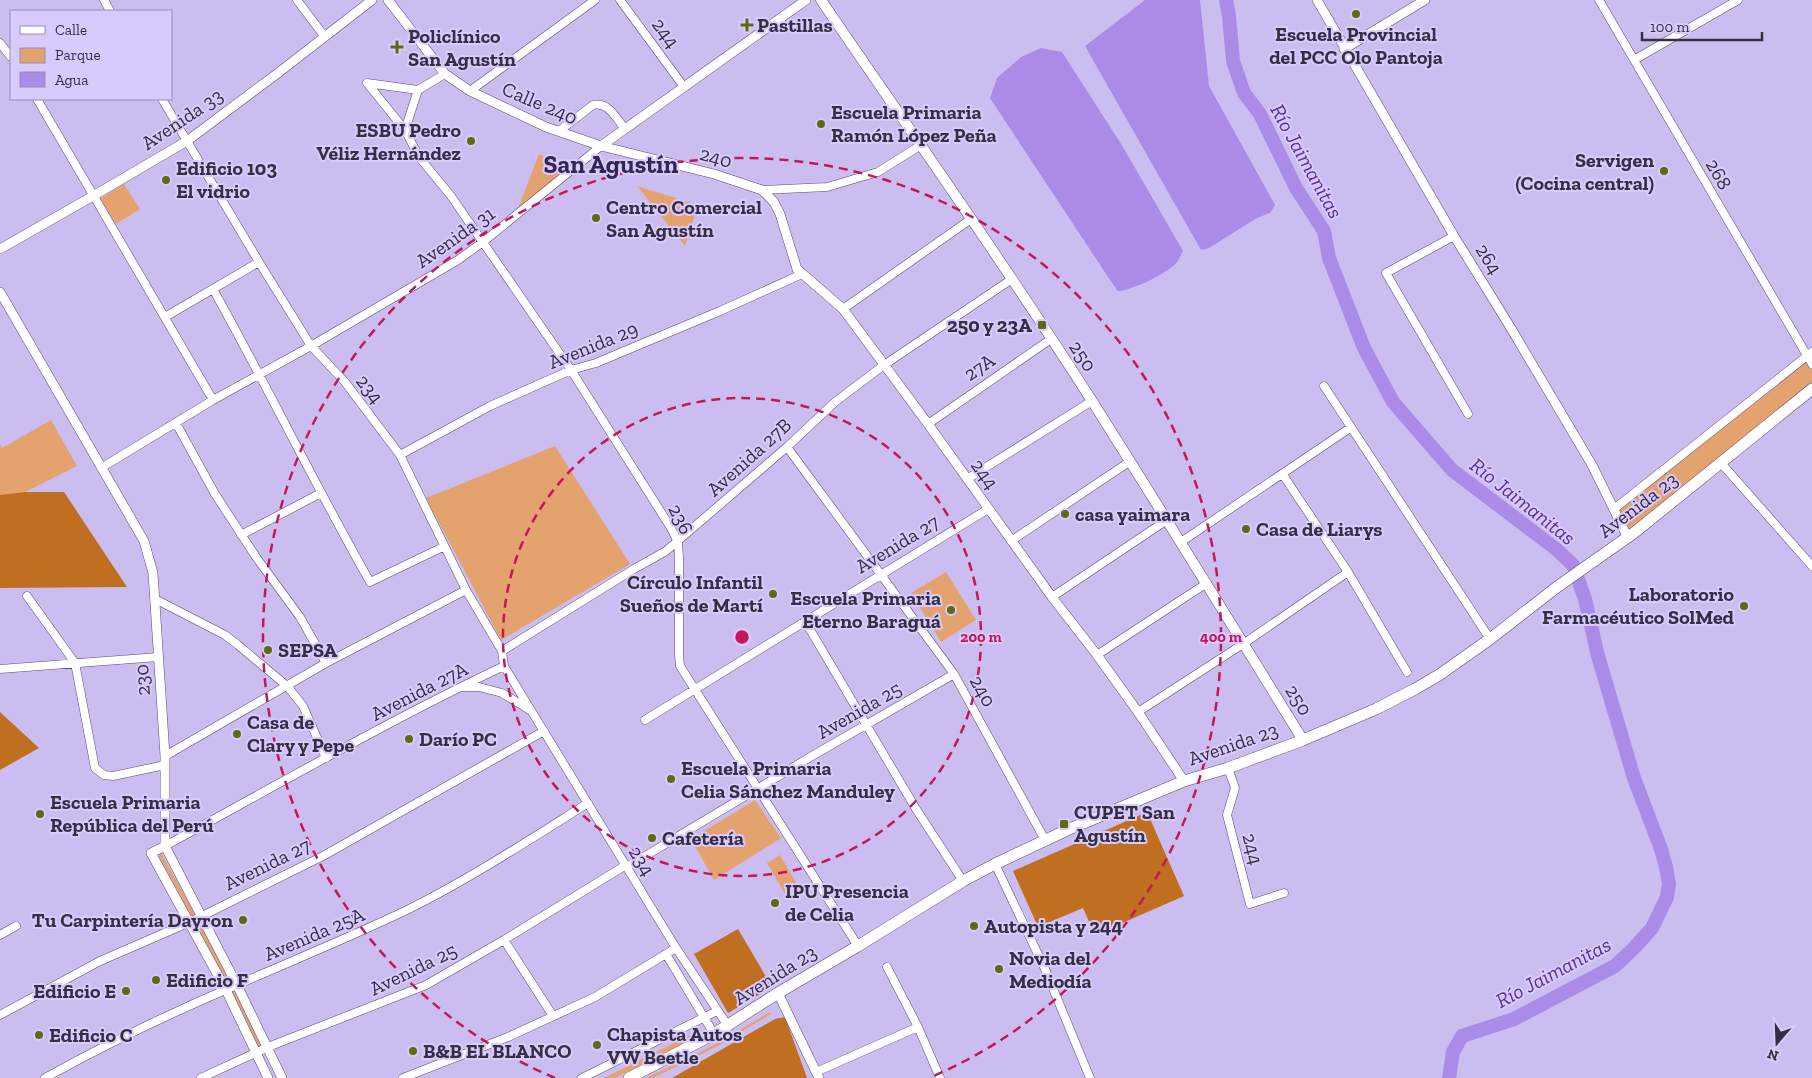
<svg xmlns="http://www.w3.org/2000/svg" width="1812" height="1078" viewBox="0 0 1812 1078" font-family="'Zilla Slab',serif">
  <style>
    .green { fill: #e4a26f }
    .forest { fill: #c06e1f }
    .water { fill: #aa8be8 }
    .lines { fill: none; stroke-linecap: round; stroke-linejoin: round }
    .river { stroke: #aa8be8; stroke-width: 14 }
    .minor-casing { stroke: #594a77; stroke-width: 9 }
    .tertiary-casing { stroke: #594a77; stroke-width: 10 }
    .secondary-casing { stroke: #594a77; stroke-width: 11 }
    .primary-casing { stroke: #594a77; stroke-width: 12 }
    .minor { stroke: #fff; stroke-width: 8 }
    .tertiary { stroke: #fff; stroke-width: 9 }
    .secondary { stroke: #fff; stroke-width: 10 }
    .primary { stroke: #fff; stroke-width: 11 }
    .ring { fill: none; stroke: #c2185b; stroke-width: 2.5; stroke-dasharray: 9 6 }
    .poi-dot { fill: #5c6a11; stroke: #d9cafe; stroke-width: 2 }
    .labels { text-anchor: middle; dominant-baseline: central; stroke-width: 4; stroke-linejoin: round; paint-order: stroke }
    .poi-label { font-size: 20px; font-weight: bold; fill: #352f43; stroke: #d9cafe; text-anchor: start }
    .street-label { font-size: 20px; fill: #352f43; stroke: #d9cafe }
    .water-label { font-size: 21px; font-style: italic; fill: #5b2e99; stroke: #d9cafe }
    .district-label { font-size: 25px; font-weight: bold; fill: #35264f; stroke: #d9cafe }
    .centre { fill: #c2185b; stroke: #d9cafe; stroke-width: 2.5 }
    .ring-label { font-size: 15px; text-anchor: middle; font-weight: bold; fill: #c2185b; stroke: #d9cafe; stroke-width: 4; stroke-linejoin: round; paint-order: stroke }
  </style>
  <rect width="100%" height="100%" fill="#ccbdf0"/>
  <path class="green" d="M539,154L571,168L516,214Z
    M124,184L140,209L116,224L100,199Z
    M637,186L698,205L685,246Z
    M1812,348V386L1628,537L1615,512Z
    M51,420L77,466L25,492L0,495V444L2,448Z
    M555,446L630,564L501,640L426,498Z
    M946,572L976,620L941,642L911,593Z
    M755,800L781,838L714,880L691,839Z
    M161,853L195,914V915L191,916L159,856Z
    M780,855L798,886L785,894L767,863Z
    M197,922L200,923L231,984H228L195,925Z
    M233,990H235L262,1046H258L232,992Z
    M770,1012L771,1014L716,1047L653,1078H646L714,1045Z
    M700,1030L703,1035L615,1078H604Z"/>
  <path class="forest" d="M25,492H64L127,587L0,588V495Z
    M0,712L39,748L0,770Z
    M1147,812L1184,896L1095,935L1083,908L1038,927L1013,871Z
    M738,929L772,987L728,1013L694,954Z
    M785,1017L807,1078H672L775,1019Z"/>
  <path class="water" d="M1145,0H1200L1209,86L1275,205L1270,213L1257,218L1209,248L1201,250L1085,46Z
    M1041,48L1062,52L1123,147L1183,251C1181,254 1180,258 1178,261C1169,273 1133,290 1118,291L1112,283L990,98L997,78L1021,57Z"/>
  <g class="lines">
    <path class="river" d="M1226,0L1229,16L1233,61L1244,93L1260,114L1296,188L1324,231L1329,258L1364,348L1393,402L1452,470L1556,549L1573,565L1585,599L1598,656L1634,778L1661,849L1666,867L1669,884L1667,897L1652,928L1635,947L1615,966L1514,1019L1462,1036L1453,1052L1449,1078"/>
    <defs>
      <path id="minor" d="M104,0L110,11
        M297,0L325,37
        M620,0L684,87
        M1599,0L1812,364
        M0,43L11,57
        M1634,60L1738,0
        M367,83L405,130L419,157L451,196L571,370L671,528L678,542L679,558V655L680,666L858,946
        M367,83L418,90L405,130
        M418,90L445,74
        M470,91L595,0
        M37,99L213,400
        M162,99L259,262L311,346L345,382L400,455L466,590L502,651L504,666L676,948L728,1026
        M559,131L593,105C608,101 616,118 625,129
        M762,190L827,187L878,172L921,145
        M1454,236L1386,273L1468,414
        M213,289C267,386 315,485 370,582L443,547
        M843,309L971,219
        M165,317L259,262
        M1324,386L1490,639
        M176,423L215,494L256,557L300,617L326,663
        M928,424L1051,339
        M787,447L954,674L1045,840
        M400,455L490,406L571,370L596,363L720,311L802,274
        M1721,463L1812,566
        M101,468L213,400L311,346L458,260L483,242L601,146
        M1283,475L1348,572L1407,672
        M967,479L1092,401
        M1614,509L1812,352
        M241,535L321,493
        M1011,541L1129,462
        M1181,542L1350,428
        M27,596L75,663L95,768L104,775L113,776L165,765
        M1052,597L1167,520
        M155,599L225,635L238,645L287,686L303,706L326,758
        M805,621L916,809L963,881
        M502,651L634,569L666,551L787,447L835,402L884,365L1012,279
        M1097,655L1207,583
        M0,669L158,657
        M462,687H479L502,693L530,710
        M1138,712L1243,644L1348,572
        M645,720L988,509
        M165,756L326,663L466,590
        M1228,768L1235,788L1227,815L1250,904L1284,893
        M165,846C277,785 388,721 504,666
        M995,864L1045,969L1090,1078
        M627,867L812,756L954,674
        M0,935L16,926
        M504,940L553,1016
        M666,954L714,1034
        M887,967L918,1027L940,1078
        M0,1015L100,961L190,922L323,856L544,731
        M816,1072L918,1027
        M45,1078C108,1043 173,1012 239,984C296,959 353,936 409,909C471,878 529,840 588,803
        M201,1078L268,1047L426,985L504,940L626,865
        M403,1078L508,1037L595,997L676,948
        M582,1078L717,1011"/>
      <path id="tertiary" d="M388,0L445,74L470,91L546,127L601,146L714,174L762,190L774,202L780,214L797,269L843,309L928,424L1052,597L1097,655L1138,712L1184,781
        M1317,0L1454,236L1509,325L1592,465L1628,538
        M1344,49L1425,0
        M601,146L806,0
        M0,249L93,196L187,141L278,73L372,0
        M0,292L144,541L153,573L165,756V846L237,985L282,1078
        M165,846L151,853L226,990L268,1078
        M778,993L819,1078"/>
      <path id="secondary" d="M821,0C912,133 1005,265 1092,401C1163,513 1233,627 1303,740"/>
      <path id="primary" d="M629,1078L714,1034L778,993L858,946L963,881L995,864L1067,830L1184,781L1228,768L1303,740L1376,709L1415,689L1439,675L1490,639L1557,587L1635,532L1812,389"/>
    </defs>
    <use href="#minor" class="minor-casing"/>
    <use href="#tertiary" class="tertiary-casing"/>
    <use href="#secondary" class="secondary-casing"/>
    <use href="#primary" class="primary-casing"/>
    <use href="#minor" class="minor"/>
    <use href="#tertiary" class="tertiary"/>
    <use href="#secondary" class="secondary"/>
    <use href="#primary" class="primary"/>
  </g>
  <g class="ring">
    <circle cx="742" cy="637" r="239"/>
    <path d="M555 1078A479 479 0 1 1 929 1078"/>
  </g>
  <g class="poi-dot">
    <circle cx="1356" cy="14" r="5"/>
    <path d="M744.5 17.5h5v5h5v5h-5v5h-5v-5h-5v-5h5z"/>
    <path d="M394.5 39.5h5v5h5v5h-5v5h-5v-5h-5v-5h5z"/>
    <circle cx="821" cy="124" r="5"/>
    <circle cx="471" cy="141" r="5"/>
    <circle cx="1664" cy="171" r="5"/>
    <circle cx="166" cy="180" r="5"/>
    <circle cx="596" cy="218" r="5"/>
    <rect x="1037" y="320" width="10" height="10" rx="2.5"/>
    <circle cx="1065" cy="514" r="5"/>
    <circle cx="1246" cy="529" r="5"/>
    <circle cx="773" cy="594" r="5"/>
    <circle cx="1744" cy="606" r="5"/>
    <circle cx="951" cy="610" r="5"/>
    <circle cx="268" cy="650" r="5"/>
    <circle cx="237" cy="734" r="5"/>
    <circle cx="409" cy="739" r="5"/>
    <circle cx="671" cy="779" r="5"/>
    <circle cx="40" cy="814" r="5"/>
    <rect x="1059" y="819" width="10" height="10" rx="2.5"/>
    <circle cx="652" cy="838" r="5"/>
    <circle cx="775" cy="903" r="5"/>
    <circle cx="243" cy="920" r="5"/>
    <circle cx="974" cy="926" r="5"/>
    <circle cx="999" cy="969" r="5"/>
    <circle cx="156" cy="980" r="5"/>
    <circle cx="126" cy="991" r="5"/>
    <circle cx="39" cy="1035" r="5"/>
    <circle cx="597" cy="1045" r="5"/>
    <circle cx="413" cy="1051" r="5"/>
  </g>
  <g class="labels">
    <g class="poi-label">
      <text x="757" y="25">Pastillas</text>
      <text x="1356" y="34" text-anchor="middle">Escuela Provincial<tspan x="1356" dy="23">del PCC Olo Pantoja</tspan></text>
      <text x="408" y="36">Policlínico<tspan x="408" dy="23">San Agustín</tspan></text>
      <text x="831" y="112">Escuela Primaria<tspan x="831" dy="23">Ramón López Peña</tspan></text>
      <text x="461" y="130" text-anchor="end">ESBU Pedro<tspan x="461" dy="23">Véliz Hernández</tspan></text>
      <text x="1654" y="160" text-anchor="end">Servigen<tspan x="1654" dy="23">(Cocina central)</tspan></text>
      <text x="176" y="168">Edificio 103<tspan x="176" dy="23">El vidrio</tspan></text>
      <text x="606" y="207">Centro Comercial<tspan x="606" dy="23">San Agustín</tspan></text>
      <text x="1032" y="325" text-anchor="end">250 y 23A</text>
      <text x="1075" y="514">casa yaimara</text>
      <text x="1256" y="529">Casa de Liarys</text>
      <text x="763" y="582" text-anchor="end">Círculo Infantil<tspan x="763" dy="23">Sueños de Martí</tspan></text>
      <text x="1734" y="594" text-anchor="end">Laboratorio<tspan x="1734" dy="23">Farmacéutico SolMed</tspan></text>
      <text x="941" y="598" text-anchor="end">Escuela Primaria<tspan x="941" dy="23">Eterno Baraguá</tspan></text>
      <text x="278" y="650">SEPSA</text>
      <text x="247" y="722">Casa de<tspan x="247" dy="23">Clary y Pepe</tspan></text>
      <text x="419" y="739">Darío PC</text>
      <text x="681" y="768">Escuela Primaria<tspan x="681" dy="23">Celia Sánchez Manduley</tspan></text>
      <text x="50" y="802">Escuela Primaria<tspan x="50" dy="23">República del Perú</tspan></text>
      <text x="1074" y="812">CUPET San<tspan x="1074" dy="23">Agustín</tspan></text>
      <text x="662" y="838">Cafetería</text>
      <text x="785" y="891">IPU Presencia<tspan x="785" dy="23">de Celia</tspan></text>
      <text x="233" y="920" text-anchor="end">Tu Carpintería Dayron</text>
      <text x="984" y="926">Autopista y 244</text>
      <text x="1009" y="958">Novia del<tspan x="1009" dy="23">Mediodía</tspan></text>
      <text x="166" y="980">Edificio F</text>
      <text x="116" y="991" text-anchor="end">Edificio E</text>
      <text x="607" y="1034">Chapista Autos<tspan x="607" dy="23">VW Beetle</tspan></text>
      <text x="49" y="1035">Edificio C</text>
      <text x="423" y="1051">B&amp;B EL BLANCO</text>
    </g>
    <g class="street-label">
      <text transform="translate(666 33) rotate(54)">244</text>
      <text transform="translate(540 103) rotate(23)">Calle 240</text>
      <text transform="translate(182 119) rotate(-34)">Avenida 33</text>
      <text transform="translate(716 157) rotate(16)">240</text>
      <text transform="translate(1719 174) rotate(60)">268</text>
      <text transform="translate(455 237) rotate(-35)">Avenida 31</text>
      <text transform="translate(1489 259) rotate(58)">264</text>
      <text transform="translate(593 345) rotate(-22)">Avenida 29</text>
      <text transform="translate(1083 356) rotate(56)">250</text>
      <text transform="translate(979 367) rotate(-34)">27A</text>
      <text transform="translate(370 389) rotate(52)">234</text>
      <text transform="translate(749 457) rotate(-42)">Avenida 27B</text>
      <text transform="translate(985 474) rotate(55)">244</text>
      <text transform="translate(1638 505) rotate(-37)">Avenida 23</text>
      <text transform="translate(681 519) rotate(63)">236</text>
      <text transform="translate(897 544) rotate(-31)">Avenida 27</text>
      <text transform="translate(142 680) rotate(-94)">230</text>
      <text transform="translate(419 691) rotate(-27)">Avenida 27A</text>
      <text transform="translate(983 691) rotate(61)">240</text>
      <text transform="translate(1299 700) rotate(58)">250</text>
      <text transform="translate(859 710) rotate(-30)">Avenida 25</text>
      <text transform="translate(1233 744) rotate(-19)">Avenida 23</text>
      <text transform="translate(1253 849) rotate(76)">244</text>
      <text transform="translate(642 861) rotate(59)">234</text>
      <text transform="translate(267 864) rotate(-26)">Avenida 27</text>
      <text transform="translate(314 934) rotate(-23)">Avenida 25A</text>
      <text transform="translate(413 969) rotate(-26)">Avenida 25</text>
      <text transform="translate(775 975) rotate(-32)">Avenida 23</text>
    </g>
    <g class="water-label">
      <text transform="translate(1307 161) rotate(61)">Río Jaimanitas</text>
      <text transform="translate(1523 501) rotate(38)">Río Jaimanitas</text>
      <text transform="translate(1553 972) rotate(-28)">Río Jaimanitas</text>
    </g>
    <g class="district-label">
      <text x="611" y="164">San Agustín</text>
    </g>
  </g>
  <circle cx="742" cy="637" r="8" class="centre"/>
  <g class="ring-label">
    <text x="981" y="642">200 m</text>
    <text x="1221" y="642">400 m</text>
  </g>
  <rect x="10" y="10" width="162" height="90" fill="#d9cafe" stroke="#978cb3"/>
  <rect x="20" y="26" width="25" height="8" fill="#ffffff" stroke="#978cb3"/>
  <text x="55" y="35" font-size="15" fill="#352f43">Calle</text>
  <rect x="20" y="48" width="25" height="15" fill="#e4a26f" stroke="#978cb3"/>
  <text x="55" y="60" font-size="15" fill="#352f43">Parque</text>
  <rect x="20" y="72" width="25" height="15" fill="#aa8be8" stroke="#978cb3"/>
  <text x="55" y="85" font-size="15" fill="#352f43">Agua</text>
  <g transform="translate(1777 1043) rotate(199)" stroke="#d9cafe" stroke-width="4" paint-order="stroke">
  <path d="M0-4L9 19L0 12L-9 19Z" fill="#352f43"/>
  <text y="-8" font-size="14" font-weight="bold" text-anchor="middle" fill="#352f43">N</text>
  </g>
  <path d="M1642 32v8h120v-8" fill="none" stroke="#352f43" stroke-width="2.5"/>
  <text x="1650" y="32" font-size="15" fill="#352f43" stroke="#d9cafe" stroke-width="4" paint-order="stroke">100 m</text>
</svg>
